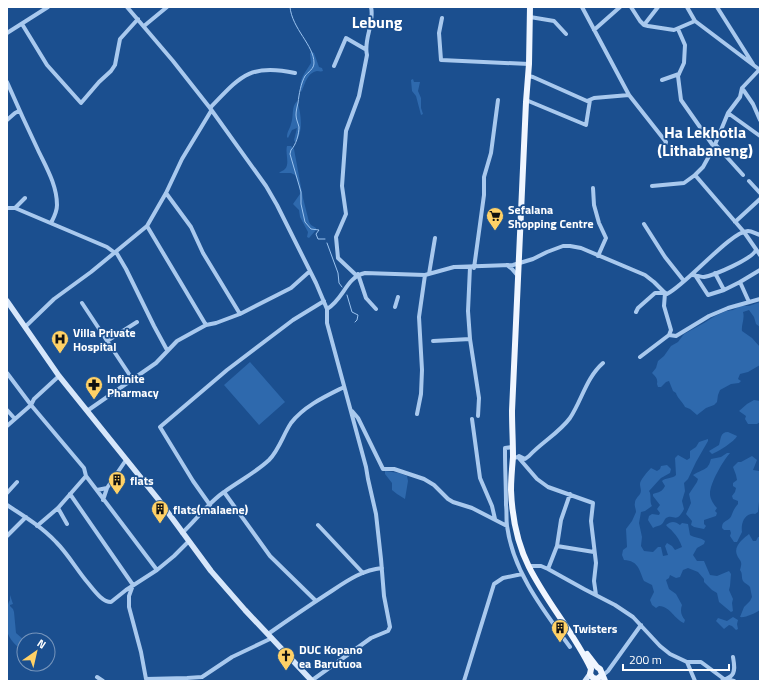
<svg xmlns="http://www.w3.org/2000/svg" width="767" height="688" viewBox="0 0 767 688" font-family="'Titillium Web',sans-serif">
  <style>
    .green { fill: #2e69ad }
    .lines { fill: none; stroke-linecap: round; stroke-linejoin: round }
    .stream { stroke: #9cc4f0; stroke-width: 1 }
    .minor { stroke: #a9c9ee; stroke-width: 4 }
    .secondary { stroke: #d6e6fa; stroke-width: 5.5 }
    .primary { stroke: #f0f6ff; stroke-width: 6 }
    .labels { text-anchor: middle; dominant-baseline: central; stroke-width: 3.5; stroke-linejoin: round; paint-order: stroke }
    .poi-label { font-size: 12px; font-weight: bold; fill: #fff; stroke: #1b4f8f; text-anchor: start }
    .district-label { font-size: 16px; font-weight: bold; fill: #fff; stroke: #1b4f8f }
  </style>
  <rect width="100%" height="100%" fill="#1b4f8f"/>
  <path class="green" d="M312,52L314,53L319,67L322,68L323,71C321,72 319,71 317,71C306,73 305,86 301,92C298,80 305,73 311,63L310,53Z
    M413,79L414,82H420L418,91L421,98V108L423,114L421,115L416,96L412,91L411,80Z
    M297,101C301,112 304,133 295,142L294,140L297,128L292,130L288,138L287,137C287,131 290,129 291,124C294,116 291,107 297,101Z
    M287,146H291L294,149L303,198L309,222L311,225L316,228V230L309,238L307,237L308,232L300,217L299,210L293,204L300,194L299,184L295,175L291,173H279C281,171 283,171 285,169C290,164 285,153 287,146Z
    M760,302V327L756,324L754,317L749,310L743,312C745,319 741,325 742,331L752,338L760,347V365L748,372L740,374L738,379L741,381L739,383L731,384L720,390L718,395L717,402L714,405L706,408L697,415L690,409L685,407C683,402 677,398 676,393L673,391L669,381L666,382L661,387H658L657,384C658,379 656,377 652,373L656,368L658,361L664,356L671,346L678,342L684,334L704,323L715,316L726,311L733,310L740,306H749Z
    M250,362L285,402L259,425L224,385Z
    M754,400L760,401V422L757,424H748L745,419L746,416L739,411L747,404Z
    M728,432L737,436C735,441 718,452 712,454L709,451L719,445C721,439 720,432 728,432Z
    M708,439V441L696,462L688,479L684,483L685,491L682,501L684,509C676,525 674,513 666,518C664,520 664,522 662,524C660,526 656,526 653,528L648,520L649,516L652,514L659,515L660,513L657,509L660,505L653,496V494C659,492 662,492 665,486L662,481C666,477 673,479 676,475L675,458L678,455L687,460L690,458V451L696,447L699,442Z
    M727,453H730C723,461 710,483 710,494C710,499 714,505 717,508L715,511L717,513L716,516L704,520V524L706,526L704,529L694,527L691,525L692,521L686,514L691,503L689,494L697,482L698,479L693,475C697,472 707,469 708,466C710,464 710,461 711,459L721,457Z
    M752,456L757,460L753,470L759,471C762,485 759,499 758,512C752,516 758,513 751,514C743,516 741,525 742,532L737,542H734L730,536L731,533L730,530H724L722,528C722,521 726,522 730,518C732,516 733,509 738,504V501L733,499L732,496L735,492L736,488L733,486V483L737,480L736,475L733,467L738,462H741Z
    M667,465L671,469L670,473C667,475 664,476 661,478C660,479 650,490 649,491C652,495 649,501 652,506L645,511L641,512L639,523L642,537L641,546L644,551L653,552L658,547H661L663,556L668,555L665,546L667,543L672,546L675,550L682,547C680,541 677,536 673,532C671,529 668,528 666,525C671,521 675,521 680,525L682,523L688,524L690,535C695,538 700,537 705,541L704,544L697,548L693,555L697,561H704L710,575L717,576L729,571L731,574L730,586L729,590L733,599L732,603L733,611L731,612L719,602L717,593L712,590L704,582V579L698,572L688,568L683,570L680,577L676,578L670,575L669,578L666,580L669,589L676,594L682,605C680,611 681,615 685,620L684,623C674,619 671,607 659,606L656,608L652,605L650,600L654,592L652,585L644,581C639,570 639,561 624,560L622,555L623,550L627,547L626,529L632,521L636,512C636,509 634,505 635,503C635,499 638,497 640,494C642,490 640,488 640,484C640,480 648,471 651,468L657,471L660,469L661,466Z
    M385,471L399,473L407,476L408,481L405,499L397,494L392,490V483L385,474Z
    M749,534L753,541H756L758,537H760V610C756,613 745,618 740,617L744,607L750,601L752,597L750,587C748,584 745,584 743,581C741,577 743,574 740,570C743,560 740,562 737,555C733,546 744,538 749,534Z
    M10,595L13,604L10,605V606L13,609L14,612L16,633L24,640V650C17,648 9,639 7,631C6,625 6,605 10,600Z
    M733,617L738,620L737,624L738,629L736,630L732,626L729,625L724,629L716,621L718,618L727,621Z"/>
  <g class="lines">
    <path class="stream" d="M290,7C292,29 314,45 314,63C314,69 308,72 305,76C301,83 299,94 298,103C297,107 296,111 296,115C296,119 298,123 299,127C299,134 296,145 291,150L290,154L301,192V204L305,222L311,229L319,230L316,234L318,239H325
      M327,243L338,273L339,283L342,287
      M347,295L352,312L358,315L357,320L355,322"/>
    <path class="minor" d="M127,7L173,61L210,108L266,186L277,205L316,283L327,309V323L366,467L368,479L376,514L381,559L384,596L390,627L388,631L371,638L311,681
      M582,7L629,95L666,142L665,145L662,147
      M631,7L640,21L644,25L648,26L674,30L695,21
      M687,7L695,21L760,70
      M717,7L753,64
      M530,17L554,21L566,34
      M442,18L439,33L441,60L529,64
      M22,24L47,65L81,103L99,82L111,71L115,65L120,39L138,19
      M644,25L658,7
      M144,26L167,7
      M678,29L685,45L684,63L678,76L681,100L714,147L728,113L740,97L742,88
      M594,30L620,7
      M7,33L48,7
      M334,66L346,38L365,49
      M759,70L742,88L753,104L760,120
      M528,76L533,77L587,101L594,98L629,95
      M662,80L679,74
      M7,82C17,105 27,127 38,150C46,167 57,185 57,205C57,212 54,217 51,223
      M526,100L586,125L590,100
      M210,108C240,77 249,63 295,73
      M728,113L760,136
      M7,120L15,113L19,111
      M715,144L743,175
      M714,147L703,167L695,175L744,232L760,255
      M749,181L760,193
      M652,186L684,183L695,175
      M593,188L594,205L599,223L606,238L598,256
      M166,193L191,227L203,253L240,314L291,288L310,271
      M7,208H15L107,247L115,253
      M15,208L25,198
      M735,222L760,199
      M644,224L665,257L684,281
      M147,226L206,325
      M116,252L126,269L154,326L167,350
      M507,265L512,269L518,276
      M474,268L484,195V177L491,153L498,100
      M715,273L724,290L740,282
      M358,274L366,298L376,309
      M429,274L435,238
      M356,275L338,258L336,237L346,214L342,186L346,131L359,96L367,55C363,40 375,23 371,7
      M692,275C696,275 701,277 704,277C715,275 752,259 756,250
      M695,275L708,295L724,290
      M749,302L740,282L760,270
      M82,303L133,380
      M395,307L398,297
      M327,309C344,299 346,277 365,273L425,275L454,267L513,265L533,259L547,252L563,246H570L581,248L645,275L654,282L664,292L667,294C687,284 731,231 748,231C752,231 756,234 760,235
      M636,312L638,308L655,293H665L664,306L671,330L669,335L640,357
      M25,327L54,299L91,272L147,226L166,193L182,159L211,111
      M669,335L676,336L709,316L728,308L760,299
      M470,339L479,398L478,416
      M107,341L137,322
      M433,341L470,339L468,311L470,267
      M7,373L31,405L84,468L86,476L157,570
      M7,410L15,419
      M87,411L156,363L177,341L206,325L216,323L240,314
      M352,411L358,418L383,469H394L424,479L434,485L448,499L453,502L472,508L507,526
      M417,414L421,394L422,370L419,317L425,275
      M472,419L480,478L492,506L495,519
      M7,426L31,405L34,399L59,376
      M513,447L505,448V452C505,470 506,487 506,505C507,512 506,519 507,526C513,572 544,611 570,647
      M518,457L519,456L525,459L529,456C542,442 559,433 570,418C582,400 586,378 603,363
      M513,458L518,457L537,479L548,487L593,503L591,521L596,563L594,581L596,595
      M97,490L107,488L126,460
      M224,492L270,556L315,600
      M7,493L17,482
      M70,494L133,585L129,596V607L141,652L146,679L187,678L202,677L232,657L272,638
      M103,500L107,488
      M7,505C24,516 42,527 56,542C68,554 77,570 88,583C94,590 102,602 111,602L126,590L157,570L174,556L189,541
      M210,505L193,481L160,427L227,370L293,320L324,301
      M58,508L67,524
      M318,525L363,573
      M37,526L58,508L86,476
      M182,533C196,520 208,503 224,492C239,481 255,473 269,460C279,450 283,435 291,423C304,406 326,396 344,387
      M7,536L26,517
      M557,546L594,552
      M529,566H541L548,569L584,589L615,605L633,617L660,646L670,654L687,662L695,681
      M548,569L557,546L561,520L570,494
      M268,634C288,620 307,607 327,594C344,583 361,570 382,568
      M687,662H701L724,679
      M602,676L608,671L641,625
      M97,677L103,681
      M726,679L734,681
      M464,681L494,584L503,578L522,574
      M722,681C724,679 728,679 731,676C736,672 734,663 733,657"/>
    <path class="secondary" d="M7,301L59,376L158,499L211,571L245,610L312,681
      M585,681L590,674"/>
    <path class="primary" d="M530,7L529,64L526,102L512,411C512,426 513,442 513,457C512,468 511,479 511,490C512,517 517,543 529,567C547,603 574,633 591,669
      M587,654L597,667L600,669L605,681
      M591,669L590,674L593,678L597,679L602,675"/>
  </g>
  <defs>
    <symbol id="supermarket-pin" viewBox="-11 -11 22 30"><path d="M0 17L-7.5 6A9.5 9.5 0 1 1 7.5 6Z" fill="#ffd166" stroke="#1b4f8f"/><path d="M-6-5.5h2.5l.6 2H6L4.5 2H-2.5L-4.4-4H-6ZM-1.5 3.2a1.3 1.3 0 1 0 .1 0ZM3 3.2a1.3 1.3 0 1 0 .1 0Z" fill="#111"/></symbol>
    <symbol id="hospital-pin" viewBox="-11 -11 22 30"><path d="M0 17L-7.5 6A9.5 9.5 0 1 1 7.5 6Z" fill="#ffd166" stroke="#1b4f8f"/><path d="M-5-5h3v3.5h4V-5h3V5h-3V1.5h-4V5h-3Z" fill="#111"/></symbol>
    <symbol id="pharmacy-pin" viewBox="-11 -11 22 30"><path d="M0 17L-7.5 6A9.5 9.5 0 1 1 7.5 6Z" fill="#ffd166" stroke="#1b4f8f"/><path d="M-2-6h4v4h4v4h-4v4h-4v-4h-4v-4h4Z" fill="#111"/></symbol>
    <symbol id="building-pin" viewBox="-11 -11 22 30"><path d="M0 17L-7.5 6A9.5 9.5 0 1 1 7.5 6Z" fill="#ffd166" stroke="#1b4f8f"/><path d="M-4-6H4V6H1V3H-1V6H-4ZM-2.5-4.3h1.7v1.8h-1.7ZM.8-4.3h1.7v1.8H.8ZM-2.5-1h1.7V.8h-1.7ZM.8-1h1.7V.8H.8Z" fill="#111"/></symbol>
    <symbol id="church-pin" viewBox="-11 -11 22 30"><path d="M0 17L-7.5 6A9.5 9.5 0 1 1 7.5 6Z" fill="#ffd166" stroke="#1b4f8f"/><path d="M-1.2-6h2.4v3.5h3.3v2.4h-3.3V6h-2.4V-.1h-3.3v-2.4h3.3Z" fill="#111"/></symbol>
  </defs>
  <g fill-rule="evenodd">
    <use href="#supermarket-pin" x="485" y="206" width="20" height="27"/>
    <use href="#hospital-pin" x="50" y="329" width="20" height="27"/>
    <use href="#pharmacy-pin" x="84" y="375" width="20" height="27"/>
    <use href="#building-pin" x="107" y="470" width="20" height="27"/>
    <use href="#building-pin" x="150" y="499" width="20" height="27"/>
    <use href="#building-pin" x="550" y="618" width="20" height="27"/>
    <use href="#church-pin" x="276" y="646" width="20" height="27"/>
  </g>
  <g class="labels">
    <g class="poi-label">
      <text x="508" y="209">Sefalana<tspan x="508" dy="14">Shopping Centre</tspan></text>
      <text x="73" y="332">Villa Private<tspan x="73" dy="14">Hospital</tspan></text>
      <text x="107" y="378">Infinite<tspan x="107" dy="14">Pharmacy</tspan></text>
      <text x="130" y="480">flats</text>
      <text x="173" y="509">flats(malaene)</text>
      <text x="573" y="628">Twisters</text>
      <text x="299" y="649">DUC Kopano<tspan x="299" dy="14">ea Barutuoa</tspan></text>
    </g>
    <g class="district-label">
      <text x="377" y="22">Lebung</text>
      <text x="705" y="132">Ha Lekhotla<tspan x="705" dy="18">(Lithabaneng)</tspan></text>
    </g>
  </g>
  <rect width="767" height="688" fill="none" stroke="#ffffff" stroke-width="16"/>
  <g transform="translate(36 652) rotate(34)"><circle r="19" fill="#1b4f8f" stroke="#7695bc"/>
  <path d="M0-3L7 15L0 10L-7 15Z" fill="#ffd166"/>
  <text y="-6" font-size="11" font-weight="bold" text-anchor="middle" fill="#ffffff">N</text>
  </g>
  <path d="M623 664v6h106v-6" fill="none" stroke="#ffffff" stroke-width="2"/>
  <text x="629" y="664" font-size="12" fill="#ffffff" stroke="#1b4f8f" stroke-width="3" paint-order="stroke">200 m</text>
</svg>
